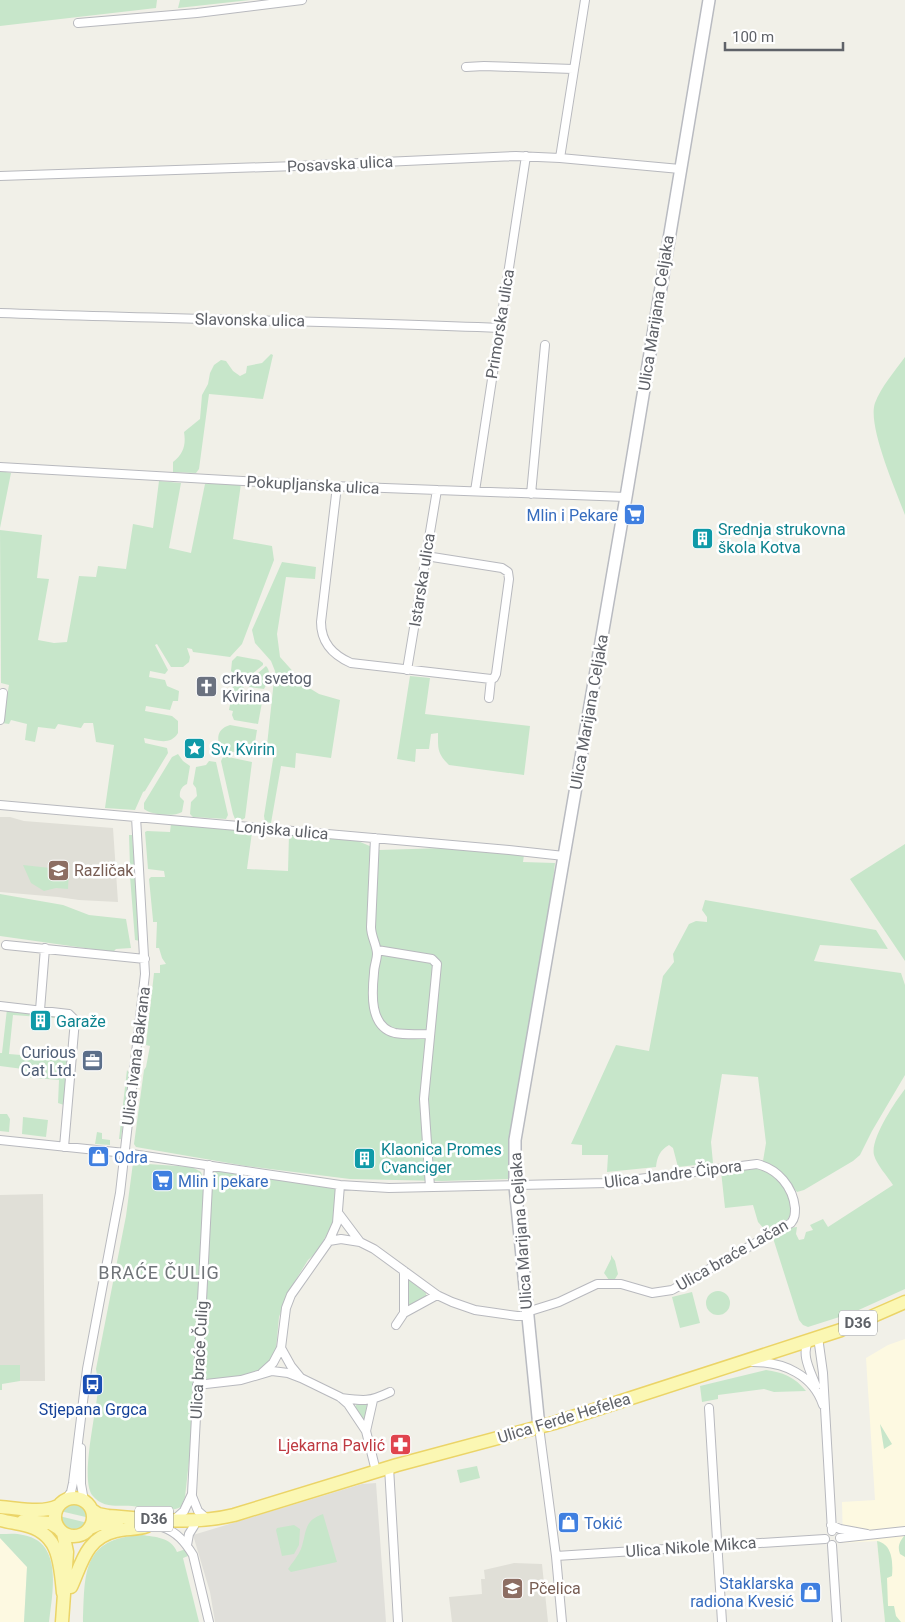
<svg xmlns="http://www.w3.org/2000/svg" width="905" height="1622" viewBox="0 0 905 1622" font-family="Roboto,sans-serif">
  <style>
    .commercial { fill: #fdf9e1 }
    .industrial { fill: #e0dfda }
    .education { fill: #e0dfd7 }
    .green { fill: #c7e6ca }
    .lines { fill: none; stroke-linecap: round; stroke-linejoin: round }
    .minor-casing { stroke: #b8b9be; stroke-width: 10 }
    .secondary-casing { stroke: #b9bbc1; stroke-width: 14 }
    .primary-casing { stroke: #ebd467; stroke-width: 15 }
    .minor { stroke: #fff; stroke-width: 8 }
    .secondary { stroke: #fff; stroke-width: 11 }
    .primary { stroke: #fbf7b3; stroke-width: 12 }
    .labels { text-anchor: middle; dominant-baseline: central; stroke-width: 5; stroke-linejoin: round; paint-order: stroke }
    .shield { fill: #fff; stroke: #8f9195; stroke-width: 1 }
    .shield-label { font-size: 15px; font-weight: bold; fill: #5f6268 }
    .street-label { font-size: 16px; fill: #5f6268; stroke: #fff }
    .shop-label { font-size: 16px; fill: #366cbe; stroke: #fff; text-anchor: start }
    .culture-label { font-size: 16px; fill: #0d838f; stroke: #fff; text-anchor: start }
    .worship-label { font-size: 16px; fill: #5b616d; stroke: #fff; text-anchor: start }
    .education-label { font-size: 16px; fill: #785e54; stroke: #fff; text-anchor: start }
    .service-label { font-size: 16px; fill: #4e5e75; stroke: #fff; text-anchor: end }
    .transit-label { font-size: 16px; fill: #164399; stroke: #fff }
    .health-label { font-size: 16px; fill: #be3a42; stroke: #fff; text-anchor: end }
    .neighbourhood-label { font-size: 18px; letter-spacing: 1px; fill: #707479; stroke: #fff }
  </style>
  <rect width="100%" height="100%" fill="#f1f0e8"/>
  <path class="commercial" d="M905,1339V1622H885L877,1541L843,1543L842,1502L875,1500L866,1358L888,1345Z
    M0,1538L27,1567L24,1622H0Z"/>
  <path class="industrial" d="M376,1483L386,1622H215L210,1592L193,1535L362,1484Z"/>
  <path class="education" d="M0,817H10L24,821L113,828L118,902L79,900L58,897L0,892Z
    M43,1194L45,1381H20V1365H0V1195Z
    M514,1563L542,1564L548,1622H452L449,1597L482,1594L481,1579H485L484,1570Z"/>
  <path class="green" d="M0,0H157L156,8L0,26Z
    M180,0H250L178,8Z
    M271,354L273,355L263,399L209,394L199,469L196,473L173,472V462C184,454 186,444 184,432L200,419L202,395L208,384L210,373L214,365L221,360L226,361L233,371L240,376L246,373L247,366L262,363Z
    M905,357V515C896,491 867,425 875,403C881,387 895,371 905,357Z
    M0,471L11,473L0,528Z
    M159,481L181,483L169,548L191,553L205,484H241L233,539L272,546L274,560L242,644L230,657L193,652L192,649L187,648L190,657L189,662L183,667H171L157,644L155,645L168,670L165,674L150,671L149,677L165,680L167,686L179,691L178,701H173L170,710L146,706L145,711L172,716L178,721V733C170,746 157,740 144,738L145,743L167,748L168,753L145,791L143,792L135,810L105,808L114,745L96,742L93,723H84L81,728L58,724L55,729L38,727L35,742L25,740L27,724L11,720L9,724L2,723L9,685L1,683L0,530L42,535L37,578L49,579L38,640L54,643L67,642L79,576L96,577L98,566L126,569L133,524L153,528Z
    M282,562L316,567L315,579L286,577L277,634L280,657L306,686L319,694L340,700L331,758L296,753L295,768L281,766L271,823L265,822L264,816L274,753L267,745L275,671L271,661L255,643L252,630Z
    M237,656L259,660L263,663V665L246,679L236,676L231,671L232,661Z
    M266,666C272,672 268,682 264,689L249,687L248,682Z
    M410,676L430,678L425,714L530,726L524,775L449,765C437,753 438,749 438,733L431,734L429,749H416L415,762L397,759Z
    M232.5 688a5.5 5.5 0 1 1 11 0a5.5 5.5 0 1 1-11 0Z
    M249,693L262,694L263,697L258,724L234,720L232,715L233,711L229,710L231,699L244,698Z
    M230,725L257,730L253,755L228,751L221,748C215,737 219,728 230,725Z
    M178,754L183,761L190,766L187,784C182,786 179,791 180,797L184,801L182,812C174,817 151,815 144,809V803L172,757Z
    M223,757H228L252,762L245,818L240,821L235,819L233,814L221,761Z
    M209,761L216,762L228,815L226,819L193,817L190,814L191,802L197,796L196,788L193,784L196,767L206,765Z
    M171,824L252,832L247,869L288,871L289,834L358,841L379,850L444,848L524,855L523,862L555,863L549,917L510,1156L509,1179L442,1181L350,1179L246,1166L136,1147L134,1144L144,1070L146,1067L150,1046L146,1045L154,973H160V965L166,964L162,958L159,948H156L157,922H153V920L149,879L151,877H165L164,871L148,869L145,832L147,831L170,832Z
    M129,835H132L135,869L130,867Z
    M905,844V961L850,879Z
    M23,865L69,870L68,889L56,888L44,891L31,883Z
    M132,874H135L140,941L135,940L130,876Z
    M0,894L63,905L89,915L126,919L131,948L116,949L113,952L0,936Z
    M705,900L876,930L888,949L820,945L814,961L901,973L905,985V1075L872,1131L860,1155L853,1161L804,1190L797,1192L781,1173L763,1161L766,1143L758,1077L722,1074L711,1142L713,1163L678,1167L673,1148L669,1145C660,1150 657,1157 656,1167L607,1172L608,1155H582V1145L571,1144L616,1045L649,1051L663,976L674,962L673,954L689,924L696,921L707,922V917L702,910Z
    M7,1009L71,1018L72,1026L67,1028L65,1026H67V1019L13,1015L9,1054L68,1059L64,1105L58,1103L59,1080L23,1077V1069L0,1066V1053H2Z
    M127,1070L129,1073L121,1139H119Z
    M905,1089V1289L852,1313L808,1327L803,1325L799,1320L773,1238L788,1228L797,1227L796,1234L799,1240L804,1239L806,1232L813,1230L810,1225L823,1219L828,1227L893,1185C888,1177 876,1164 874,1155C870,1139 895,1102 905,1089Z
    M0,1114H7L10,1119L9,1132L0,1131Z
    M23,1117L48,1120L46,1137L22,1134Z
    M97,1132L102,1133V1139L110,1140V1145L95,1144Z
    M133,1163L192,1167L201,1172L204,1182L190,1452L185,1497L181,1507C167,1514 147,1508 132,1506C117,1505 103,1509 92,1495C80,1478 97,1410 98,1388C98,1382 97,1375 96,1369L126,1216Z
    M751,1167C771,1169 790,1184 791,1205C792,1210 792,1213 789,1217C785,1225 774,1228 766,1231L758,1222L753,1205L725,1208L721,1171Z
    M222,1170L334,1187L337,1190L333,1223L318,1251L308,1260L292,1286L286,1299L279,1317L276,1349L271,1359L261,1370L241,1376L204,1381L202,1375L212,1177L215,1171Z
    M611,1255L615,1261L618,1274L615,1279L609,1280L604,1273L611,1259Z
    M409,1280L426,1293V1296L411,1305L408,1306L407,1282Z
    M706 1303a12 12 0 1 1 24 0a12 12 0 1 1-24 0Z
    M692,1292L700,1323L680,1328L672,1297Z
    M0,1365H20V1381L2,1384V1390H0Z
    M766,1370C782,1372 795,1377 806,1391L774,1392L764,1389L718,1395V1399L702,1402L700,1386Z
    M357,1403L367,1405L365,1418H362L355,1407Z
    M880,1424L892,1444L884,1449Z
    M477,1466L480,1478L460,1483L457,1470Z
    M71,1503C81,1502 88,1508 90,1518L60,1511L66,1505Z
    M323,1514L337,1562L291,1572L288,1569C292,1563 298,1556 301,1549C307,1532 303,1521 323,1514Z
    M59,1516L88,1523C79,1537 61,1533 59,1516Z
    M294,1525L300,1529L299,1545L294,1554L282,1556L276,1530L277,1528Z
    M0,1534C8,1534 16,1533 23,1535C64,1542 52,1594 49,1622H24L27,1567L0,1538Z
    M142,1535C155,1537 171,1537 177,1552L186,1549L188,1556L183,1558L199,1622H83C85,1574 81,1538 142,1535Z
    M905,1535V1557L900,1554C897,1546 900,1541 905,1535Z
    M877,1541C893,1544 893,1564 892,1576L887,1578L888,1606H894L896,1616L901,1622H885Z"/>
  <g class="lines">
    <defs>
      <path id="minor" d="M78,23L197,13L302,0
        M466,67L484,66L573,69
        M560,158L585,0
        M0,176L296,166L516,156L560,158L680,169
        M0,313C167,319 333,321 500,328
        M0,467L332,486L626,497
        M337,486L321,622C321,643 333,655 351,663L491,679
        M475,491L526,156
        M531,494L545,345
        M426,556L502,568L508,572L509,579L496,674L494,678L491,679L489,698
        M407,670L437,490
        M0,720L3,693
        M0,805L509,850L564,856
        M375,838L371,927C371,937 377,945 377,954C377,960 374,966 374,973C372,992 369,1027 395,1033C406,1035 418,1034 430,1034
        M6,945L145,959
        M377,950L432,959L437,964L424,1099L430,1187
        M0,1006L69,1014L75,1020L64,1147
        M40,1010L45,948
        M0,1140L125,1153L340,1185L389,1188L607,1183L757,1164C778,1169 793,1187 795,1208C795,1214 795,1218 791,1223L672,1290L652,1293L621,1284H597L559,1302L527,1312
        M339,1214L360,1242L374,1249L437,1295L452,1302L475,1310L517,1316H527
        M329,1241L341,1239L360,1242
        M404,1313L437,1295
        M396,1325L404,1313V1271
        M818,1337L823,1373L832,1531
        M809,1340C800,1354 811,1372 816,1386
        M753,1362C784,1362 813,1375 823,1405
        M262,1373L273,1363L281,1348
        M300,1377L291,1366L281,1348L286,1308L291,1295L329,1241L337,1223L340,1185
        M197,1385L241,1380L272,1371L288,1373L301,1378L340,1397L348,1404L366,1431L376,1471
        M341,1398C364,1401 369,1402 390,1392
        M709,1408L722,1622
        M539,1427L556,1556L562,1622
        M366,1431L373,1400
        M81,1448V1484L84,1501
        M389,1467L398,1622
        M192,1496L198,1511L206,1518
        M66,1499L71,1492L73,1483L87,1369L120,1193L145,974L136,817
        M175,1519L184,1511L192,1494L209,1165
        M831,1525L840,1529L867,1534
        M162,1527C177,1532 185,1542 193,1555L209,1622
        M840,1538L905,1531
        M187,1545L189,1534L194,1526
        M832,1545L837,1622
        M556,1556L825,1539"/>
      <path id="secondary" d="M539,1427L515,1186V1140L626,497L709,0"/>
      <path id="primary" d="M55 1517a19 19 0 1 1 38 0a19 19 0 1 1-38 0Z
        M0,1507C18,1508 41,1514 58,1506
        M92,1510L98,1514L108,1516C149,1519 193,1525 234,1515L397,1465L554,1423L841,1330L905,1302
        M1,1520C8,1522 16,1523 24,1525C60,1533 60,1563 63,1593
        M23,1521L50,1523L58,1528
        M90,1528L99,1524H117
        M71,1587C82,1563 86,1538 116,1531C126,1528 137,1530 147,1526
        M62,1622L67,1552L63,1533"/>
    </defs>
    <use href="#minor" class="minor-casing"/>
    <use href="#secondary" class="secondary-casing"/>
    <use href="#primary" class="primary-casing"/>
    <use href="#minor" class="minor"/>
    <use href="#secondary" class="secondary"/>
    <use href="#primary" class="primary"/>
  </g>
  <defs>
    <symbol id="supermarket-square" viewBox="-11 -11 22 22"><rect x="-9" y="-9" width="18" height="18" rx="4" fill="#3f7fe0" stroke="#fff"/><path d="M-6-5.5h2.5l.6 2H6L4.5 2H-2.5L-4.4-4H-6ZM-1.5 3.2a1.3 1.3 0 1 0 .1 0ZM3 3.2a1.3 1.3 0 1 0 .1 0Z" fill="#fff"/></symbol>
    <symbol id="building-square" viewBox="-11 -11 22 22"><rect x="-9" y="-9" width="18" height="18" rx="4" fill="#0f9aa8" stroke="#fff"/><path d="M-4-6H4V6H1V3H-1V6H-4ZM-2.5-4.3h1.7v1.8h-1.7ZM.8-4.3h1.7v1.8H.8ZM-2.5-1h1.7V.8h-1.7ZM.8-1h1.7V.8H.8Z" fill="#fff"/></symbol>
    <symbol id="church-square" viewBox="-11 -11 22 22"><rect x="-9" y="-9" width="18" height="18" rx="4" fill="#6b7280" stroke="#fff"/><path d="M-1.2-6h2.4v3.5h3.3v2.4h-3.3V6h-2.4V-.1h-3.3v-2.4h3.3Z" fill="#fff"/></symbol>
    <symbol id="sight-square" viewBox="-11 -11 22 22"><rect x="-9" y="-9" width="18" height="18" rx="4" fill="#0f9aa8" stroke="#fff"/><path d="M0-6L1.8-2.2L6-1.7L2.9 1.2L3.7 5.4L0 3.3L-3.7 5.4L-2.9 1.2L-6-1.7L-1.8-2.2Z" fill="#fff"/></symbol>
    <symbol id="school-square" viewBox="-11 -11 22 22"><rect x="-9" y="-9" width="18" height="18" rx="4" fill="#8d6e63" stroke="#fff"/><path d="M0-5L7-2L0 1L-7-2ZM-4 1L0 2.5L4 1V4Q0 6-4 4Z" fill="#fff"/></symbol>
    <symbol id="office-square" viewBox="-11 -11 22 22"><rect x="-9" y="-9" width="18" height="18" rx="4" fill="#5c6f8a" stroke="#fff"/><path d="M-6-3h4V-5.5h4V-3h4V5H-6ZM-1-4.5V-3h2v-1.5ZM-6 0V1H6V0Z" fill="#fff"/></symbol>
    <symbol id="shop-square" viewBox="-11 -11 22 22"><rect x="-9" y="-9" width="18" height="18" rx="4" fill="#3f7fe0" stroke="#fff"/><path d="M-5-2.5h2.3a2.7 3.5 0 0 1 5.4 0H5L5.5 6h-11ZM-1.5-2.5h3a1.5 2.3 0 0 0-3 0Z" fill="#fff"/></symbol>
    <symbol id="bus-square" viewBox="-11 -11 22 22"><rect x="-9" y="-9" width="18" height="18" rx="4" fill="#1a4fb4" stroke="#fff"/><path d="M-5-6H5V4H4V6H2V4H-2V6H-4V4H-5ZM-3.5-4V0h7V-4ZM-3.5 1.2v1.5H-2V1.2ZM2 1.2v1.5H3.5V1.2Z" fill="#fff"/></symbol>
    <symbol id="pharmacy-square" viewBox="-11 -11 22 22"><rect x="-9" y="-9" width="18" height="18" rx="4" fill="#e0444e" stroke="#fff"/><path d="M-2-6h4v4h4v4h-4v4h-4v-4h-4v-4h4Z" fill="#fff"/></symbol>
  </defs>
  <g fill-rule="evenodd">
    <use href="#supermarket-square" x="622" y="502" width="25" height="25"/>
    <use href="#building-square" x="690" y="526" width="25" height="25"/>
    <use href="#church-square" x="194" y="674" width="25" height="25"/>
    <use href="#sight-square" x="182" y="736" width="25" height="25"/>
    <use href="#school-square" x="46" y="858" width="25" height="25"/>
    <use href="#building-square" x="28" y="1008" width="25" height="25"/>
    <use href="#office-square" x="80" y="1048" width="25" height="25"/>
    <use href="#shop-square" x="86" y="1144" width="25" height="25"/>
    <use href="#building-square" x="352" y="1146" width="25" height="25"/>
    <use href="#supermarket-square" x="150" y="1168" width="25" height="25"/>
    <use href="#bus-square" x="80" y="1372" width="25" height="25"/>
    <use href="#pharmacy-square" x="388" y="1432" width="25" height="25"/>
    <use href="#shop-square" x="556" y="1510" width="25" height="25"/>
    <use href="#school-square" x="500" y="1576" width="25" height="25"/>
    <use href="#shop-square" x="798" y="1580" width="25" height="25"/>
  </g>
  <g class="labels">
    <g class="shield">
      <rect x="839" y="1310.5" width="38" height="25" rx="4"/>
      <rect x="135" y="1506.5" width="38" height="25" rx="4"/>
    </g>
    <g class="shield-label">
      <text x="858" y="1323">D36</text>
      <text x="154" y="1519">D36</text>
    </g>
    <g class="street-label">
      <text transform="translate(340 164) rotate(-3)">Posavska ulica</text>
      <text transform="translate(656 313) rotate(-81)">Ulica Marijana Celjaka</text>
      <text transform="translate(250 320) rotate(1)">Slavonska ulica</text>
      <text transform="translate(500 324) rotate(-81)">Primorska ulica</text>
      <text transform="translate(313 485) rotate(3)">Pokupljanska ulica</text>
      <text transform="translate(422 580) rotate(-81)">Istarska ulica</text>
      <text transform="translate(589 712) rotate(-80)">Ulica Marijana Celjaka</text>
      <text transform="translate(282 830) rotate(5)">Lonjska ulica</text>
      <text transform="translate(136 1056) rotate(-83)">Ulica Ivana Bakrana</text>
      <text transform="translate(673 1174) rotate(-7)">Ulica Jandre Čipora</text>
      <text transform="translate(521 1231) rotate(-94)">Ulica Marijana Celjaka</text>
      <text transform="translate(732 1255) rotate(-30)">Ulica braće Lačan</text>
      <text transform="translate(199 1360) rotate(-87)">Ulica braće Čulig</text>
      <text transform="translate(564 1418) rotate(-17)">Ulica Ferde Hefelea</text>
      <text transform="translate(691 1547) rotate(-4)">Ulica Nikole Mikca</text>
    </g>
    <g class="shop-label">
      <text x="618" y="515" text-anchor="end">Mlin i Pekare</text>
      <text x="114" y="1157">Odra</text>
      <text x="178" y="1181">Mlin i pekare</text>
      <text x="584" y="1523">Tokić</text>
      <text x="794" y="1583" text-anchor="end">Staklarska<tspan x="794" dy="18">radiona Kvesić</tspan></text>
    </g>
    <g class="culture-label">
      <text x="718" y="529">Srednja strukovna<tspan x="718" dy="18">škola Kotva</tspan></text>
      <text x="211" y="749">Sv. Kvirin</text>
      <text x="56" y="1021">Garaže</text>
      <text x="381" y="1149">Klaonica Promes<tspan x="381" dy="18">Cvanciger</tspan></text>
    </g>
    <g class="worship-label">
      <text x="222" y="678">crkva svetog<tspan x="222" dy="18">Kvirina</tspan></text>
    </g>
    <g class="education-label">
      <text x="74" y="870">Različak</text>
      <text x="529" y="1588">Pčelica</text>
    </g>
    <g class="service-label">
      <text x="76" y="1052">Curious<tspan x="76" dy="18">Cat Ltd.</tspan></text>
    </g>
    <g class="transit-label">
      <text x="93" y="1409">Stjepana Grgca</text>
    </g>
    <g class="health-label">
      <text x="385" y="1445">Ljekarna Pavlić</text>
    </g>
    <g class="neighbourhood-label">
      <text x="159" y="1272">BRAĆE ČULIG</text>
    </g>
  </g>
  <path d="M725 42v8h118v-8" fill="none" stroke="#5f6268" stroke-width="2.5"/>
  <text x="732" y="42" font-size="15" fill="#5f6268" stroke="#ffffff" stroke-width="4" paint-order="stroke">100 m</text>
</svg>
